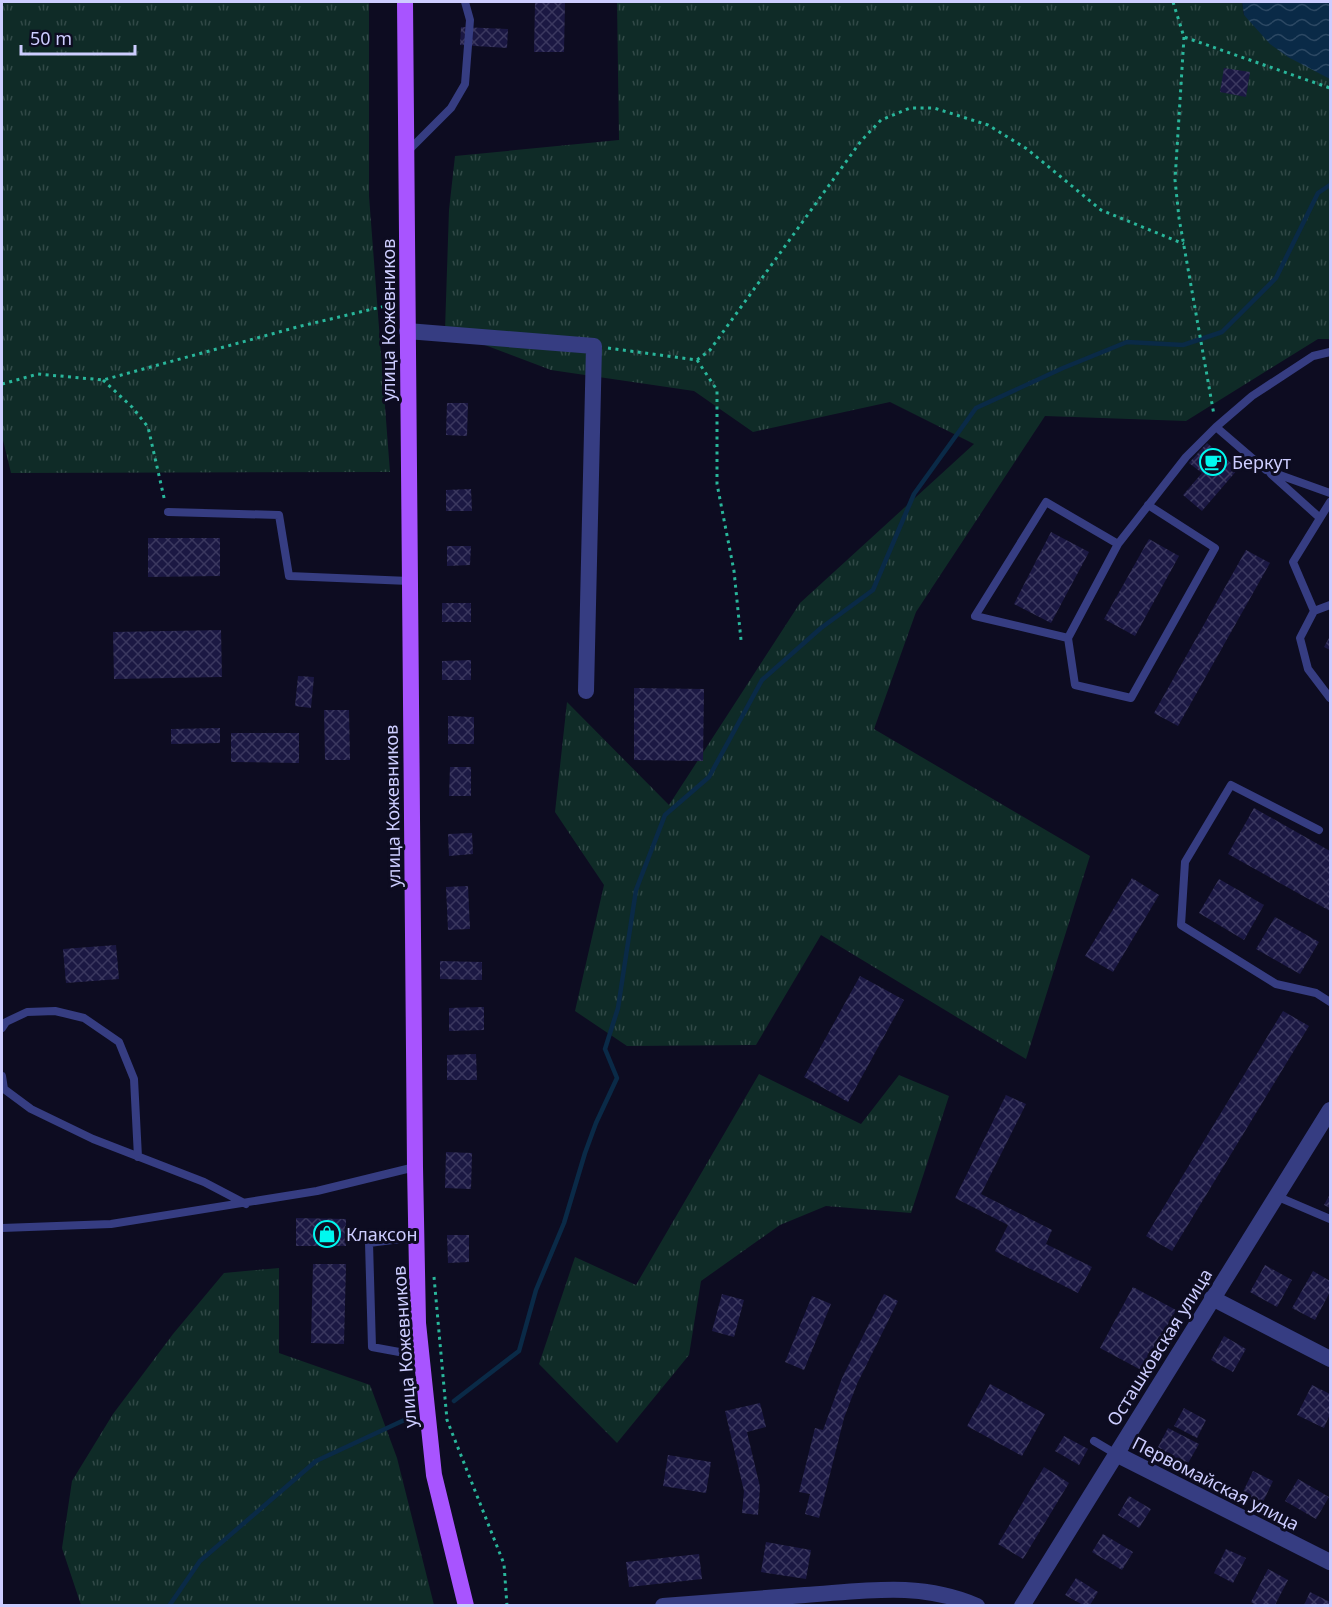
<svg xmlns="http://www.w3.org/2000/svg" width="1332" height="1607" viewBox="0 0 1332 1607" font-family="'Noto Sans',sans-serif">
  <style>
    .grass { fill: url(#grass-tufts) }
    .water { fill: url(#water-waves) }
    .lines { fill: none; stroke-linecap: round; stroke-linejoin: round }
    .stream { stroke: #0a2a47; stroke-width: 4.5 }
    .building { fill: url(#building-cross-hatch) }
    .path { stroke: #29b69b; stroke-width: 3; stroke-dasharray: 3 4.5; stroke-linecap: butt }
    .service { stroke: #363d82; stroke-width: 8 }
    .minor { stroke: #363d82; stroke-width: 16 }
    .primary { stroke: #a854ff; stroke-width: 16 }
    .labels { text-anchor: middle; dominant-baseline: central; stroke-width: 6; stroke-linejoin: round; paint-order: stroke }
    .street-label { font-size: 18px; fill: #cdcdff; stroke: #0d0c21 }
    .poi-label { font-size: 18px; fill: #cdcdff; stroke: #0d0c21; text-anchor: start }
  </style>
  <defs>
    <pattern id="grass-tufts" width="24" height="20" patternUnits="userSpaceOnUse" patternTransform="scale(1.5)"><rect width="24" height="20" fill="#0f2b27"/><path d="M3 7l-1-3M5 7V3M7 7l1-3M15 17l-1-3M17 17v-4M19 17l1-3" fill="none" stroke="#314947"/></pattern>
    <pattern id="water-waves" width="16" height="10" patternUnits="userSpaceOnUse" patternTransform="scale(1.5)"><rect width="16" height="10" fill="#0a2a47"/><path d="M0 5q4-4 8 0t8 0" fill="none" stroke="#2c4863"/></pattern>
    <pattern id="building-cross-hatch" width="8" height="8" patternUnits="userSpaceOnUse" patternTransform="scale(1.5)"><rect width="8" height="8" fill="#1b1843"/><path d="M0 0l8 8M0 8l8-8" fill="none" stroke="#3b385f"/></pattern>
  </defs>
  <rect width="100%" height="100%" fill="#0d0c21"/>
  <path class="grass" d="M2,2H369V196L390,472L11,473L2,436Z
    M617,2H1242L1244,15L1330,79V339H1318L1186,421L1045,416L916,612L874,729L1090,856L1026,1059L821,935L756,1045L627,1046L575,1011L604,885L555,812L567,702L669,805L800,603L974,444L890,402L753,432L694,391L551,370L445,330L449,210L455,156L619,140Z
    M759,1074L861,1124L899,1075L949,1096L911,1213L826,1206L780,1225L701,1281L689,1355L617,1443L539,1364L575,1257L636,1285Z
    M279,1268V1353L370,1385L397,1458L434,1605H81L62,1548L72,1481L113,1414L173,1334L224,1273Z"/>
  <path class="water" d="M1242,2H1330V79L1288,57L1270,44L1244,15Z"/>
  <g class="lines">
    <path class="stream" d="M454,1401L519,1351L536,1290L564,1223L585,1153L596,1123L617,1078L605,1049L618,1008L636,890L665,815L709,777L762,680L821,628L873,590L914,494L976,408L1063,368L1127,342L1183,345L1222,332L1276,278L1318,193L1330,185
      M169,1606L200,1561L316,1461L413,1416"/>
  </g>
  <path class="building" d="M535,2H565L564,52H534Z
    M461,27L508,29L507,48L460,45Z
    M1224,68L1250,72L1246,97L1220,92Z
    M447,403H468L467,436L446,435Z
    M1207,443L1238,469L1202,511L1183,495L1202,473L1189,463Z
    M471,489L472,511H446V490Z
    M1051,532L1089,552L1051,623L1014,604Z
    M148,538H220V576L148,577Z
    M1149,539L1179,556L1135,636L1104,619Z
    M447,546H471L470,565L447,566Z
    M1246,550L1270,563L1178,726L1154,713Z
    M442,603H471V622H442Z
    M221,630L222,677L114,679L113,632Z
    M1330,636V650L1324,647Z
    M471,660V680H442V661Z
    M298,676L314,677L311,708L295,706Z
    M634,688L704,689L703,761L634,760Z
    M324,710H349L350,760H325Z
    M448,716L474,717V744H448Z
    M220,728V743L171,744V729Z
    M231,733H299V763L231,762Z
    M450,767H471V796H449Z
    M1254,808L1330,851V911L1228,854Z
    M472,833L473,854L449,856L448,834Z
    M1132,878L1159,895L1113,972L1085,956Z
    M1219,879L1264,905L1244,940L1199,913Z
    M468,886L470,929L448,930L446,887Z
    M1275,917L1319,942L1300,974L1256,949Z
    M116,945L119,979L66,983L63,949Z
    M440,961L482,962V980L440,979Z
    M860,976L904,1000L848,1102L804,1077Z
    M484,1007V1030L449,1031V1008Z
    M1283,1011L1309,1026L1172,1251L1146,1236Z
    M476,1054L477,1080H447V1055Z
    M1006,1095L1026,1104L981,1194L1052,1230L1046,1244L1092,1267L1078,1293L995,1251L1008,1225L955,1198Z
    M446,1152L472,1153L471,1189L445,1188Z
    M1330,1194V1208L1324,1205Z
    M296,1218L346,1219V1246H296Z
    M447,1235H469V1262L448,1263Z
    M313,1264H346L344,1344L311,1343Z
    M1265,1265L1292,1280L1277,1307L1250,1292Z
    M1313,1271L1330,1281V1292L1315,1320L1292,1308Z
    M1133,1287L1176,1310L1143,1371L1100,1348Z
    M722,1294L744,1300L734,1337L712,1331Z
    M884,1294L898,1301L857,1384L844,1418L819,1518L805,1514L810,1494L799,1492L815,1428L823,1430L842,1378Z
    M812,1296L831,1304L804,1370L785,1362Z
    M1224,1336L1246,1349L1233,1372L1211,1360Z
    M990,1384L1045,1414L1022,1456L967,1426Z
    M1312,1385L1330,1394V1414L1324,1428L1297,1415Z
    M760,1403L766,1427L747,1432L760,1487L758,1515L742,1513L744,1491L725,1411Z
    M1184,1408L1206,1420L1197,1438L1174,1426Z
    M1168,1428L1199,1444L1187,1465L1157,1449Z
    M1064,1436L1088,1449L1079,1465L1055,1451Z
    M668,1455L711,1462L706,1493L663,1486Z
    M1044,1467L1069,1483L1023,1559L998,1544Z
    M1253,1471L1273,1481L1261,1506L1241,1496Z
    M1298,1479L1329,1497L1316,1519L1285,1501Z
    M1129,1496L1151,1509L1139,1528L1118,1515Z
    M1103,1534L1133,1552L1122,1570L1092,1552Z
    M766,1542L811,1550L806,1579L761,1572Z
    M1226,1549L1246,1558L1233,1583L1214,1573Z
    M699,1554L702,1579L629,1587L626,1562Z
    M1268,1569L1288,1580L1275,1605H1256L1251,1602Z
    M1076,1578L1098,1592L1090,1605H1083L1065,1595Z
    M1310,1592L1330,1602V1605H1304Z"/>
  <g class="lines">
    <path class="path" d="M1173,2L1184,37L1330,88
      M1184,37L1175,180L1179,218L1214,415
      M608,348L697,360L710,350L861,141L881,120L910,108H934L988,125L1027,149L1101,210L1184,244
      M697,360L717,390V484L734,571L741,640
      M103,380L132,407L148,427L165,502
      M2,384L38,374L103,380L301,326L394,304
      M434,1277L447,1420L504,1564L507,1606"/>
    <path class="service" d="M406,153L451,108L465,84L470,20L465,2
      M1216,427L1266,470L1330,493
      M1271,474L1320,518
      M1148,505L1215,548L1131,698L1075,685L1068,638L1118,544L1186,457L1216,427L1252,396L1313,356L1330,352
      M168,512L279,515L289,576L409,581
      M1330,605L1314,611L1300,638L1308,669L1330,698
      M1314,611L1293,562L1330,502
      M1068,638L975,616L1046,502L1118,544
      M1319,830L1231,785L1185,862L1181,925L1276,984L1316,993L1330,1002
      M2,1028L6,1022L27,1012L55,1011L84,1018L119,1042L134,1079L138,1157
      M2,1076L4,1089L31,1109L93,1139L204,1182L246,1204
      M1276,1196L1330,1219
      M2,1228L111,1224L317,1191L415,1167
      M416,1237L369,1243L372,1347L421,1356
      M1094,1441L1116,1454"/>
    <path class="minor" d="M407,331L594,346L586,691
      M1212,1298L1330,1359
      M1116,1454L1330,1562
      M663,1606C711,1602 758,1599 805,1595C865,1591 920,1581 977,1606
      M1022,1606L1330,1110"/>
    <path class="primary" d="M405,2L415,1167L418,1323L434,1475L466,1606"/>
  </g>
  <defs>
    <symbol id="cafe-ring" viewBox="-11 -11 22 22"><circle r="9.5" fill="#0d0c21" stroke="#00f8ef" stroke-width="1.5"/><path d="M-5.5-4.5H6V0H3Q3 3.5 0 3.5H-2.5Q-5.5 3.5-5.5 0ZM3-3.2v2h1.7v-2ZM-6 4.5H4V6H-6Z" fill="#00f8ef"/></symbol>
    <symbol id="shop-ring" viewBox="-11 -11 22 22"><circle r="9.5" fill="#0d0c21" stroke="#00f8ef" stroke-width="1.5"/><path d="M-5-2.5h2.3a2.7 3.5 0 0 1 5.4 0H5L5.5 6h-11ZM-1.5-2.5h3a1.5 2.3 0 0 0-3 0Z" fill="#00f8ef"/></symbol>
  </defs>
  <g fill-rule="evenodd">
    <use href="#cafe-ring" x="1198" y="447" width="30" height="30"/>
    <use href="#shop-ring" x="312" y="1219" width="30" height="30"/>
  </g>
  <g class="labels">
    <g class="street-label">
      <text transform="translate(388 320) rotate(-90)">улица Кожевников</text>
      <text transform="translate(392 806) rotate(-91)">улица Кожевников</text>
      <text transform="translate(404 1347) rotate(-94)">улица Кожевников</text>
      <text transform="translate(1159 1347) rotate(-58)">Осташковская улица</text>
      <text transform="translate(1216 1483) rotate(27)">Первомайская улица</text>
    </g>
    <g class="poi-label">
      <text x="1232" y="462">Беркут</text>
      <text x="346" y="1234">Клаксон</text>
    </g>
  </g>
  <rect width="1332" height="1607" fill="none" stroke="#cdcdff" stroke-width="6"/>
  <path d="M21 45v9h114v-9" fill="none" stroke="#cdcdff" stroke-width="3"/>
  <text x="30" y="45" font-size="18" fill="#cdcdff" stroke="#0d0c21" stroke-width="4.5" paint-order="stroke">50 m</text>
</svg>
